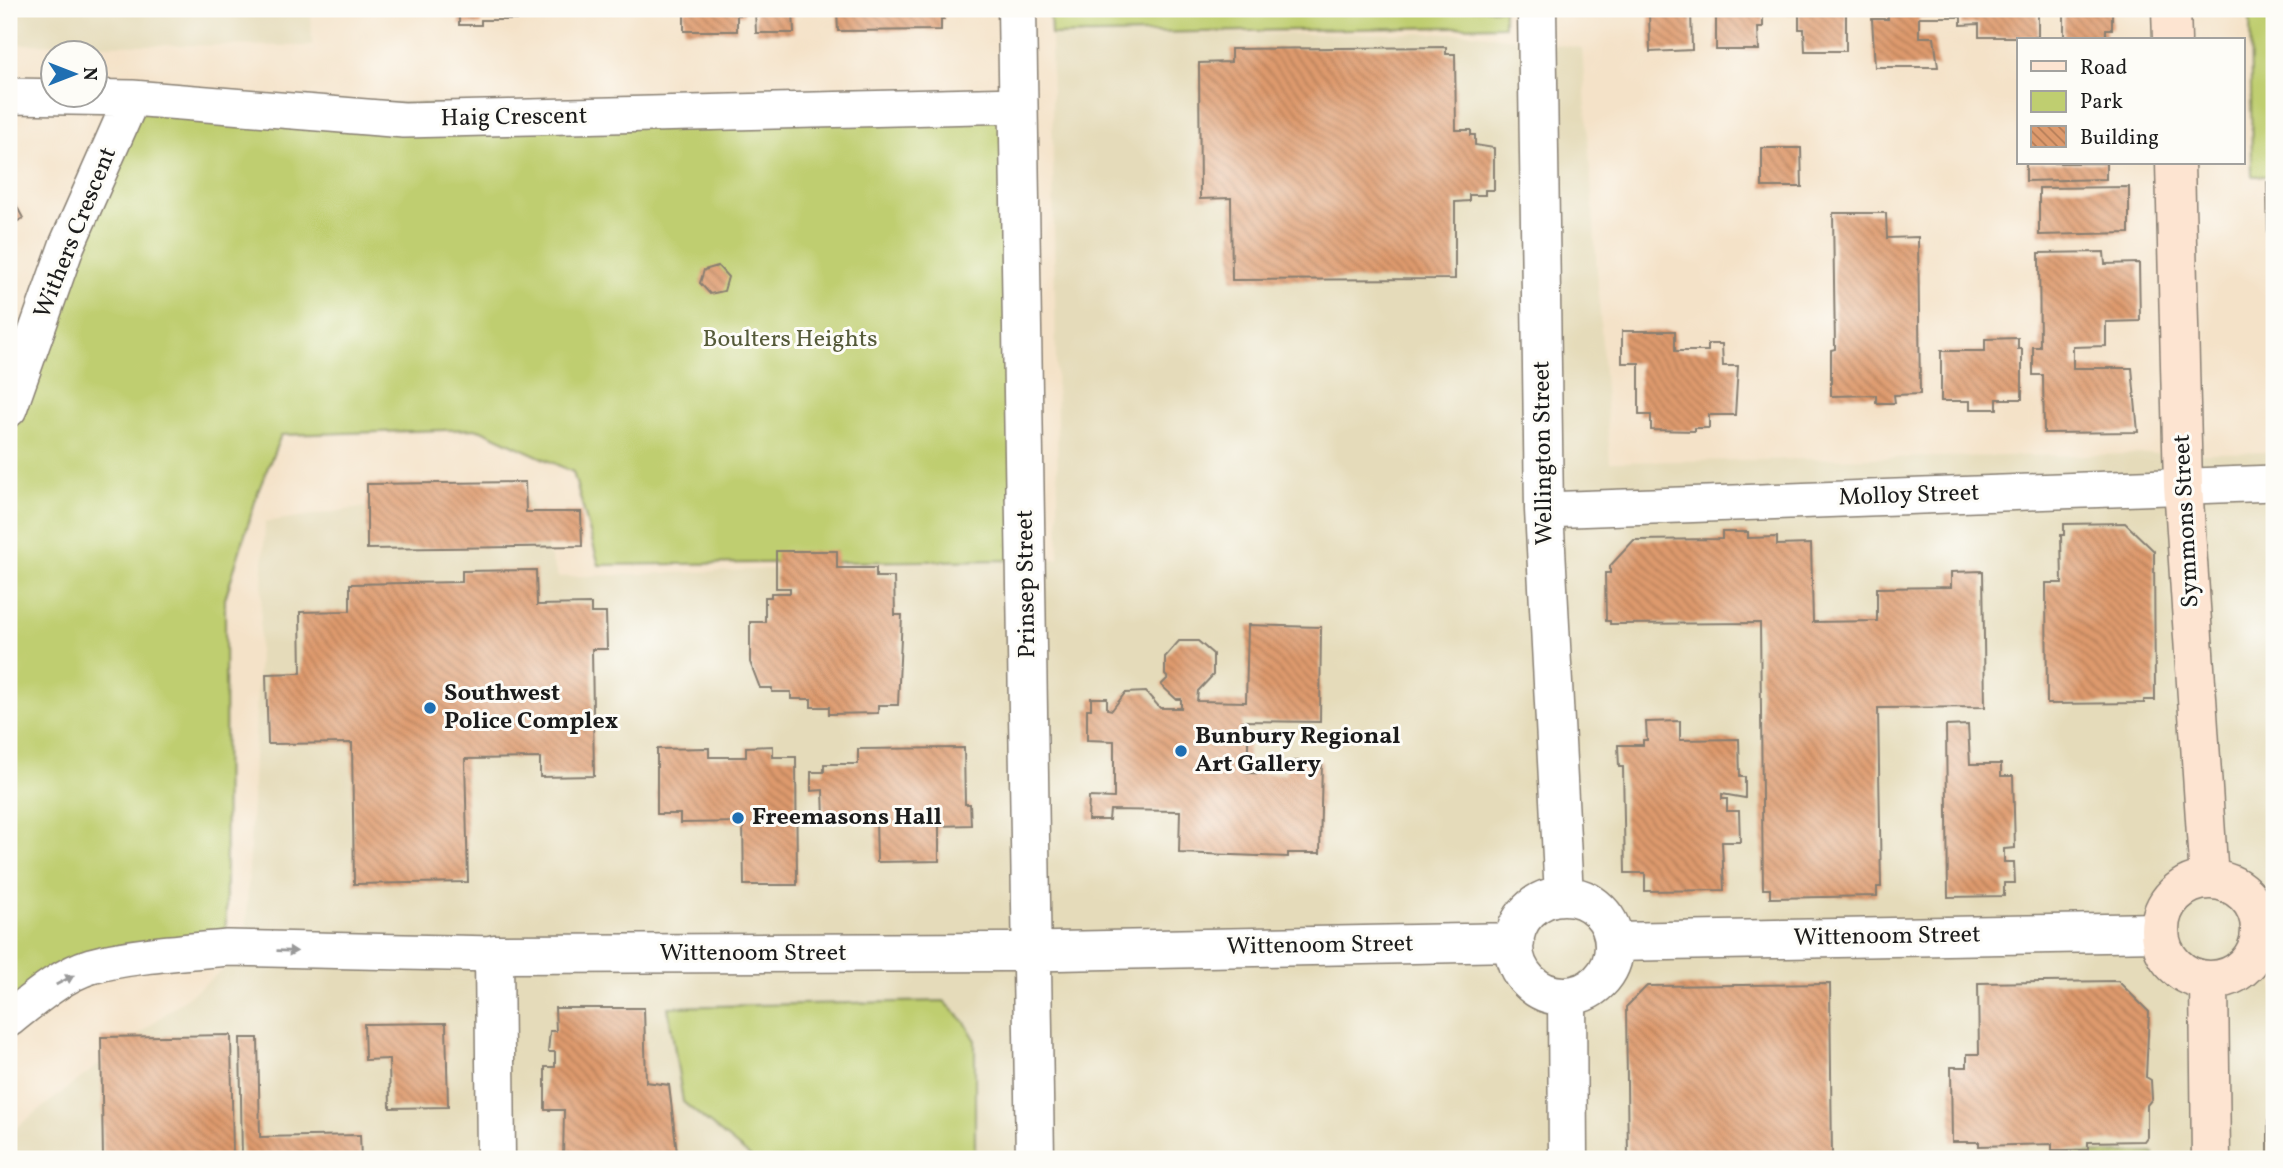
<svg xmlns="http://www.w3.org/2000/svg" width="2283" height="1168" viewBox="0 0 2283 1168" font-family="Vollkorn,serif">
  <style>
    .built { fill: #e5dbba }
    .green { fill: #bfce70; stroke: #6e7546; stroke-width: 2 }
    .building { fill: url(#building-back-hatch) }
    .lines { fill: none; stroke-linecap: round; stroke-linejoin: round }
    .minor-casing { stroke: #887f72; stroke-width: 38 }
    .tertiary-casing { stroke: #887f72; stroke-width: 41 }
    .secondary-casing { stroke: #887f72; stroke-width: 41 }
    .minor { stroke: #fff; stroke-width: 35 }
    .tertiary { stroke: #fff; stroke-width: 38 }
    .secondary { stroke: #fde4d1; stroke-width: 38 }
    .oneway { fill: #999 }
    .poi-dot { fill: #1f6fb2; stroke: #fdfcf7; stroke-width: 2.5 }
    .labels { text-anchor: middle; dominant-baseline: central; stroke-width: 6; stroke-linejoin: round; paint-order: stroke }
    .street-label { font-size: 24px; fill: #1c1c1c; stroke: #fdfcf7 }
    .park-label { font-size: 24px; fill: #555a39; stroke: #fdfcf7 }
    .poi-label { font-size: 24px; font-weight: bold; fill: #1c1c1c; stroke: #fdfcf7; text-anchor: start }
  </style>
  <defs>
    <pattern id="building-back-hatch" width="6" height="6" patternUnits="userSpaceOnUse" patternTransform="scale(1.75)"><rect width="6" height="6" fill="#de9a6d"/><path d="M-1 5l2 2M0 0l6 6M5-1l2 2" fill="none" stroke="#b37d59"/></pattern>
  </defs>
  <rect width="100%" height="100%" fill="#fdfcf7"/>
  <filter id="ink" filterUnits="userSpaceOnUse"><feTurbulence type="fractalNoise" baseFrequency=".0143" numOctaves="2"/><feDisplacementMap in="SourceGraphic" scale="14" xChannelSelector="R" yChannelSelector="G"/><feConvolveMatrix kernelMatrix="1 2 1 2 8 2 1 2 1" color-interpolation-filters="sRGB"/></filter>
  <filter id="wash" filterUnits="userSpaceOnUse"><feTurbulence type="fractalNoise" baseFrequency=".00686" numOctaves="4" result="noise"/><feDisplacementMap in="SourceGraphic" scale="28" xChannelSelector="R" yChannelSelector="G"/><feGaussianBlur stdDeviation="1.57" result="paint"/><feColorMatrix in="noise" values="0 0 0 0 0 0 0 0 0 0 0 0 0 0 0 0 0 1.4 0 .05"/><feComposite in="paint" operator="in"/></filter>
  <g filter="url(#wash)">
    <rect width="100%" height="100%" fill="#f4e2c8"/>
    <path class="built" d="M9,9H311L312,46L9,44Z
      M1470,33L1582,48L1610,462L2274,452V1159H9V1133L245,953L265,522L523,484L558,577L1059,559L1051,35Z"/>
    <path class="green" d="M1050,9H1504V26L1051,35Z
      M2250,9H2274V176H2252Z
      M132,98L1012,118L1016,560L599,565L573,472L479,429L281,435L259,489L225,599L226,944L185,946L9,1011V409Z
      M944,1001L965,1022L975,1039V1159H753L683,1102L668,1007Z
      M2154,1153V1159H1951V1155Z"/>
    <g id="blocks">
      <path class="building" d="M459,9H517V20H481V25H459Z
        M684,9H744V15H737V31H684Z
        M755,9H793L794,33H756Z
        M837,9H944V19H941V30L838,31Z
        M1649,9H1691L1692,50L1650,52Z
        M1716,9H1779V11H1763V27H1758L1759,50H1716Z
        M1784,9H1846V51H1805L1804,29H1799V14H1784Z
        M1888,9H2038V37H1979V24L1961,25V17H1919V37H1934L1938,67H1875L1872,19H1888Z
        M2064,9H2112V29H2106V36H2101V40H2064Z
        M1446,47V54H1455L1456,130H1471V135H1475V145L1494,148V190H1485V195H1469V201L1455,202V279L1232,280L1231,198L1200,199L1199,63L1231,62V49Z
        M1762,148H1801L1802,187H1762Z
        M2026,163H2106V179L2026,181Z
        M2274,181V243H2268L2267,182Z
        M2129,187V233L2039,235V188Z
        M9,192L23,218L9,226Z
        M1833,213H1886L1887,238L1918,237L1920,394L1894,395L1895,403H1876V395L1831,396V350L1835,349Z
        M2270,250H2274V308H2270Z
        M2104,252L2105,264L2139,263L2140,321L2106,322V346L2073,347V368H2132L2138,432L2044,433L2043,375H2033V347H2040L2039,253Z
        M718,266L728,277L724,291L710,294L700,283L704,270Z
        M1622,331H1675V351H1708V344H1722L1723,366H1738L1735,415H1709V428H1695V431L1651,430V415H1639V363H1622Z
        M2018,338V349H2022V399H1997V409H1970V401H1941V351H1985V339Z
        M525,482L526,512H581L582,546L367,549V484Z
        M2125,523L2154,551L2155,700H2144V703L2047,704L2046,583H2062L2061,535H2064V524Z
        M1722,532H1748V538L1777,537V545L1811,544L1813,622L1877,621V588L1951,587V572L1983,571L1985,707L1878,708L1881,887H1877V896L1770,898V889H1763L1760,623L1610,624V621H1606L1605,573H1610V566L1634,540L1722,539Z
        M776,551H837V568H876V577H894L895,615H902L898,705H878V713L829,714V707H811V699H791V692H772V688H760L750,662V622H765V597H771V593H790V588H776Z
        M536,570L537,605L591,604V613H606L607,649H592L594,776L540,777V758L465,759L468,882L354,884L352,743L268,744L266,674L301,673L300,612L350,611V584L462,582V571Z
        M1248,625L1321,627L1320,722L1242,721L1241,739H1248V773L1286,774L1287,761H1322L1320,853H1288V857L1179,853L1180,811L1110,810L1109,820H1088L1089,797L1114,798V741L1087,740V709H1091V698H1107V709L1112,710L1125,693L1146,692L1160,708H1181V699H1176L1161,685L1168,678L1165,675V657L1179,641H1198L1213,654V675L1198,691L1197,701L1246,702Z
        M1680,721V740L1739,739L1740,777H1745V798L1722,794V799H1727V811H1739L1740,842H1722L1724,890L1645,891V873H1625L1623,767H1619L1618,745H1643V740H1647L1646,722Z
        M1968,725L1970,764H2001V776H2013L2015,848L2004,849V862H2014L2015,883H2004V896L1948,897L1946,726Z
        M773,746V757H796L797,885H744L743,822L680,823V814H657V749L709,748V757H746V747Z
        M964,748L965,804H970L971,825L939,826V861L877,862L876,818H824L823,790L811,791V772H824V764H858V749Z
        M2118,981L2149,1012L2146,1077L2151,1080L2152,1099L2147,1105V1137L2144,1141L2088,1142V1150H2052V1144L1979,1146V1142H1952L1951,1067H1967V1054H1979L1978,983Z
        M1830,984L1832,1159H1628L1626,1007L1647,986Z
        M555,1008H644L646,1082L669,1085L677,1153L697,1159H563L564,1110H545V1067H555V1052H548L550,1031H556Z
        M446,1023L448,1107L390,1108L389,1059L365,1060L364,1024Z
        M231,1035L233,1159H103L101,1037Z
        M240,1038H258L260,1137L360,1135L361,1159H242Z
        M2274,1116V1159H2271L2268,1156V1121Z"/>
    </g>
  </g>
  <g filter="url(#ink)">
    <use href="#blocks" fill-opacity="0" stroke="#887f72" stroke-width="2"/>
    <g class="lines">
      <defs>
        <path id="minor" d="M9,96L132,98L404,120L1019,105
          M9,409L67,245L132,98
          M1544,510L2274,483
          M9,1019C33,1000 61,975 91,966C130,955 186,952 227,948L494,954"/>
        <path id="tertiary" d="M1017,9L1035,1159
          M1537,9L1544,510L1564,896
          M1514 946a50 50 0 1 1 100 0a50 50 0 1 1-100 0Z
          M2261,930H2274
          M1614,942L2159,932
          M1567,996L1568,1159
          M496,1159L494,954L1004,952L1515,942"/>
        <path id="secondary" d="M2171,9L2172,40
          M2175,163L2183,485L2209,880
          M2160 930a50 50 0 1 1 100 0a50 50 0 1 1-100 0Z
          M2209,980L2211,1159"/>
      </defs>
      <use href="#minor" class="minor-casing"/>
      <use href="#tertiary" class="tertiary-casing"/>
      <use href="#secondary" class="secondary-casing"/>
      <use href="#minor" class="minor"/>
      <use href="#tertiary" class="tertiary"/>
      <use href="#secondary" class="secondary"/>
    </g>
    <defs><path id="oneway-solid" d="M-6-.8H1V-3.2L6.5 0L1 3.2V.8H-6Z" transform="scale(1.75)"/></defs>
    <g class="oneway">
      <use href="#oneway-solid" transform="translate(287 951) rotate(2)"/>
      <use href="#oneway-solid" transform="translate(65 980) rotate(-28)"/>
    </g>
  </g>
  <g class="poi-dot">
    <circle cx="430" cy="708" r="7"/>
    <circle cx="1181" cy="751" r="7"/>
    <circle cx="738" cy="818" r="7"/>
  </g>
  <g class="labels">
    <g class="street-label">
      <text transform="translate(514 118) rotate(-1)">Haig Crescent</text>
      <text transform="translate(76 233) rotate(-68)">Withers Crescent</text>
      <text transform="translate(1544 453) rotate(-91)">Wellington Street</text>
      <text transform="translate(1909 496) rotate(-2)">Molloy Street</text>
      <text transform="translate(2187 521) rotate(-93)">Symmons Street</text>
      <text transform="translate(1027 584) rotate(-91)">Prinsep Street</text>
      <text transform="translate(1887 937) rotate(-1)">Wittenoom Street</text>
      <text transform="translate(1320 946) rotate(-1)">Wittenoom Street</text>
      <text x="753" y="954">Wittenoom Street</text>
    </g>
    <g class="park-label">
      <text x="790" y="340">Boulters Heights</text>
    </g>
    <g class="poi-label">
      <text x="444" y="694">Southwest<tspan x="444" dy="28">Police Complex</tspan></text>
      <text x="1195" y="737">Bunbury Regional<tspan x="1195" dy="28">Art Gallery</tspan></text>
      <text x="752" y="818">Freemasons Hall</text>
    </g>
  </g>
  <rect width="2283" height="1168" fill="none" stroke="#fdfcf7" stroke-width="35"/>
  <rect x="2017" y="38" width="228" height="126" fill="#fdfcf7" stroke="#a3a29f" stroke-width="2"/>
  <rect x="2031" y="61" width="35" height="10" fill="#fde4d1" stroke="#a3a29f" stroke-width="2"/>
  <text x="2080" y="74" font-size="21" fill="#1c1c1c">Road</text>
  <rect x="2031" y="91" width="35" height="21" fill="#bfce70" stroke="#a3a29f" stroke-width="2"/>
  <text x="2080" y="108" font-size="21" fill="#1c1c1c">Park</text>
  <rect x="2031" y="126" width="35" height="21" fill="url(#building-back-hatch)" stroke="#a3a29f" stroke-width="2"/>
  <text x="2080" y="144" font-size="21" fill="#1c1c1c">Building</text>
  <g transform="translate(74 74) rotate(90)"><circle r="33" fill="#fdfcf7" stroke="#a3a29f" stroke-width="2"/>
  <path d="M0-5L12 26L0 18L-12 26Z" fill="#1f6fb2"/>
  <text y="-10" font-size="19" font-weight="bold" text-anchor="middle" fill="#1c1c1c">N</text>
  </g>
</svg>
